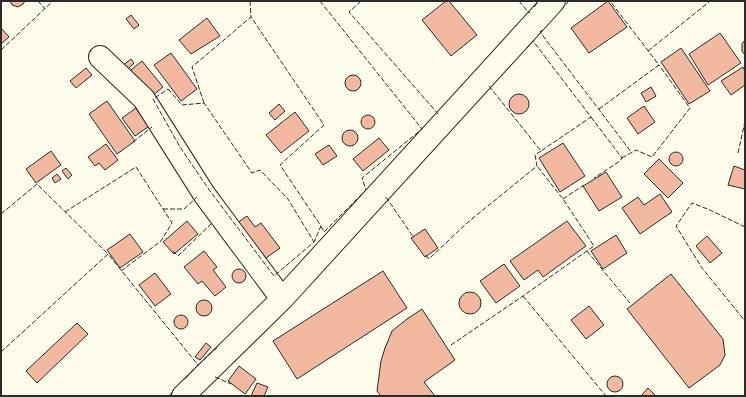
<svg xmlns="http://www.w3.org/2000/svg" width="746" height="397" viewBox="0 0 746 397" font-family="'PT Sans',sans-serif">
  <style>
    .building { fill: #f2b8a0; stroke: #2b2b2b }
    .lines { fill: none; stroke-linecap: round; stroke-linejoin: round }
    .minor-casing { stroke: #2b2b2b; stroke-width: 24 }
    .minor { stroke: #fdfbea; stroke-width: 22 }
    .fence { stroke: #2b2b2b; stroke-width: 1; stroke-dasharray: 5 2; stroke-linecap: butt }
  </style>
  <rect width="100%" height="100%" fill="#fdfbea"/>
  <path class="building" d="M10,1H25L23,4L18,7L12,5Z
    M446,1H449L477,35L451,56L422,20Z
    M608,1L627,27L589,53L571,28Z
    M131,15L139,25L134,29L126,19Z
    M207,18L220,36L191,54L179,40Z
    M1,28L9,37L1,44Z
    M720,33L741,63L708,85L689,54Z
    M745,40V55L742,51V44Z
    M681,48L710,91L689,104L661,62Z
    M171,53L197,89L181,101L154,65Z
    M131,59L134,63L126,71L122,66Z
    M142,61L163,87L146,101L126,74Z
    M743,67L745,71V85L731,95L721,81Z
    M86,68L92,75L76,88L70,81Z
    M345 83a8 8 0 1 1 16 0a8 8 0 1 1-16 0Z
    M651,87L656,96L646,102L641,93Z
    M509 104a10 10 0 1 1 20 0a10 10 0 1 1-20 0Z
    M107,101L135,141L117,154L89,114Z
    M279,104L285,111L275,120L269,113Z
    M644,106L655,122L638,134L627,118Z
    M136,108L141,116L144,114L152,124L135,136L122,118Z
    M295,112L309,131L281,153L266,135Z
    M361 122a7 7 0 1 1 14 0a7 7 0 1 1-14 0Z
    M342 138a8 8 0 1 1 16 0a8 8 0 1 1-16 0Z
    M379,138L389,150L363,171L353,159Z
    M563,143L585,176L560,192L539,158Z
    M106,144L118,160L105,170L99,163L95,166L88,157Z
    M329,145L337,156L323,165L315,154Z
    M51,151L61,165L36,183L26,169Z
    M669 159a7 7 0 1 1 14 0a7 7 0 1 1-14 0Z
    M659,159L683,183L668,198L644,174Z
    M734,166L745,170V189L728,185Z
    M66,168L72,175L68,179L62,171Z
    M606,172L622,197L599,211L583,186Z
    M57,174L61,179L55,183L52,178Z
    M660,194L672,212L640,234L622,208L638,197L644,205Z
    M247,216L255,227L261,223L280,248L259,263L233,226Z
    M187,221L198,234L174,254L163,242Z
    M567,221L586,246L543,277L538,270L524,280L510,261Z
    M425,229L438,248L425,257L411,238Z
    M130,234L143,252L120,268L107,250Z
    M616,235L627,253L603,269L591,251Z
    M707,236L722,253L710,263L696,246Z
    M204,251L217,267L213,270L226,287L215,296L202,281L198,284L184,267Z
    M504,264L520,286L496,303L480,281Z
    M232 276a7 7 0 1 1 14 0a7 7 0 1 1-14 0Z
    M383,271L407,308L297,379L273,341Z
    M155,273L171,294L155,306L139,285Z
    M671,274L723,339L725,355L720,365L689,388L627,309Z
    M459 303a11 11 0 1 1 22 0a11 11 0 1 1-22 0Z
    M196 308a8 8 0 1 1 16 0a8 8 0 1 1-16 0Z
    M589,306L604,325L586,339L571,320Z
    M422,309L455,360L424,382L435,396H381L377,391L381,361L385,348L392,331L407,319Z
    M174 322a7 7 0 1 1 14 0a7 7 0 1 1-14 0Z
    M77,323L88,334L37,383L26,371Z
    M206,343L211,347L200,360L195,357Z
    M239,366L256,379L245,394L228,381Z
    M607 384a8 8 0 1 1 16 0a8 8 0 1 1-16 0Z
    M257,383L268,387L264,396H251Z
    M648,388L656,396H641Z"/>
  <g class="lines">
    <defs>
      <path id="minor" d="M100,57L144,99L204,194L282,299
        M183,396L282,299L554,1"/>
    </defs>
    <use href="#minor" class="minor-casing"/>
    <use href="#minor" class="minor"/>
    <path class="fence" d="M38,1L45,9
      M250,1L251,17
      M320,1L422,129L362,178L366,190L324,232L321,226
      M361,1L349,12L439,115
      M519,1L529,13L530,12
      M534,7L539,1
      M561,10L569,1
      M542,30L540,32L632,153
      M1,50L53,1
      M648,51L709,2
      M489,86L541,151L591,117L533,41L527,48
      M168,89L182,105L204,103L252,173L260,170L288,199L314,242L274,276L210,191L180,147L153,99Z
      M204,103L192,67L251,17L324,125L280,165L321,226L314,242
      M599,109L659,65L610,1
      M591,117L622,158L620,161L594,178
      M133,142L152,127
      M738,153L745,121
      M622,158L636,150L652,157L690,108L659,65
      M386,197L414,238
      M563,199L584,185
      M163,209H184L197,197
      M65,212L136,167L172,223L161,241L121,271
      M1,214L37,184L108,254
      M745,227L710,210L692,203L676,226L702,268L745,321
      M173,251L178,256L213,222
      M587,251L630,303
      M426,255L429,259L467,223L537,166L535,155L541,151
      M523,296L606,396
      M451,345L523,296L594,246L563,199L537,166
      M1,352L108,254L198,365L184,380
      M198,365L219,346
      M215,377L231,384
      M169,396L174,390"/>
  </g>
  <rect width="746" height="397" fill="none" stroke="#2b2b2b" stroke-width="4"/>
</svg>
